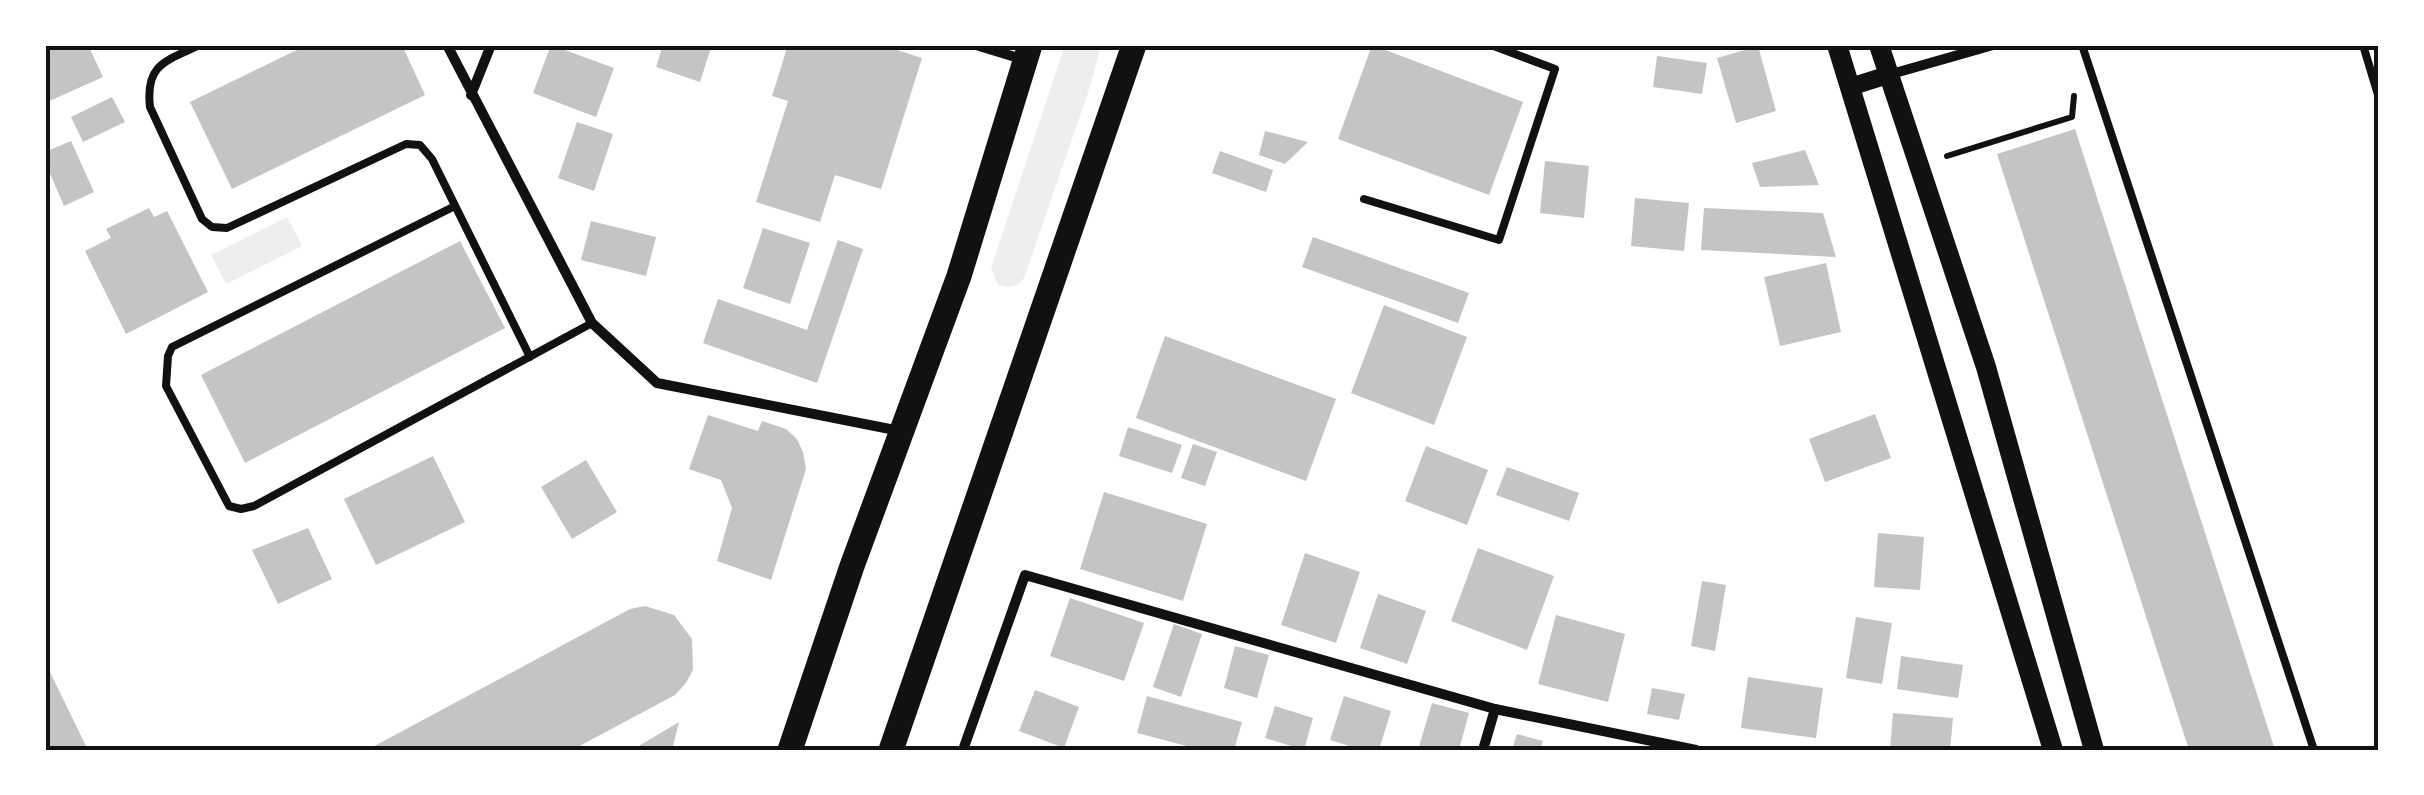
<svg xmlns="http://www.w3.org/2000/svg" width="2424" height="795" viewBox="0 0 2424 795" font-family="'Roboto Condensed',sans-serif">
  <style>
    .green { fill: #eee }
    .building { fill: #c4c4c4 }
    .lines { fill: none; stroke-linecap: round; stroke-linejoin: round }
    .path { stroke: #111; stroke-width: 6 }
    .service { stroke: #111; stroke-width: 8 }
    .minor { stroke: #111; stroke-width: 10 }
    .tertiary { stroke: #111; stroke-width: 18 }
    .secondary { stroke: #111; stroke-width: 20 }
    .primary { stroke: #111; stroke-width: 25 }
    .neatline { fill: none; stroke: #111; stroke-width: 4 }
  </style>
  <rect width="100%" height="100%" fill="#fff"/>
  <path class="green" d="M1065,45H1101L1090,87L1024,278C1016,288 1010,289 998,285L991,268Z
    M287,217L302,246L226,284L211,255Z"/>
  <path class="building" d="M45,45H88L103,77L45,103Z
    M307,45H402L425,95L232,189L190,102Z
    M551,45L614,68L596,117L533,93Z
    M663,45H712L700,82L656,67Z
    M788,45H882L922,58L881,189L835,175L820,222L756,202L788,101L772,96Z
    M1372,45L1523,102L1489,195L1338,139Z
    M1758,46L1776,111L1736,123L1717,58Z
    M1657,56L1707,63L1702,94L1653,87Z
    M112,97L125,122L83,142L71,117Z
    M577,122L613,134L594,191L558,178Z
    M2075,129L2275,750H2189L1997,154Z
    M1265,131L1308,142L1285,164L1259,155Z
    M71,141L94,192L64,206L45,162V152Z
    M1805,150L1819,185L1760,187L1752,163Z
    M1220,151L1273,170L1266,192L1212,173Z
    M1545,161L1589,166L1584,218L1540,213Z
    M1635,198L1689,203L1684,251L1631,246Z
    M149,208L154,217L167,211L208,292L126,334L85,251L111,238L106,229Z
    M1704,208L1823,213L1836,257L1701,250Z
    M591,221L656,237L646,276L581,260Z
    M763,228L810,243L790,304L743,288Z
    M1313,237L1469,293L1458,323L1302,267Z
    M838,240L863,249L817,383L703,343L718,299L807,330Z
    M460,241L505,328L245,463L201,375Z
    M1826,263L1841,332L1780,346L1764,277Z
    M1384,305L1467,337L1434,425L1351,393Z
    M1165,336L1336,399L1306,481L1136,418Z
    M1875,414L1891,458L1825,482L1809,439Z
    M708,415L758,431L762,421L786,429L797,439L803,452L806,469L771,580L717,561L732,508L721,480L689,469Z
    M1128,427L1182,445L1172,473L1119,456Z
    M1193,444L1217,452L1205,486L1181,478Z
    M1426,446L1488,470L1467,525L1405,501Z
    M433,456L465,522L376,565L344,499Z
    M586,460L617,512L572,539L541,487Z
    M1507,467L1579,493L1569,521L1496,495Z
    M1104,492L1207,524L1183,601L1080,569Z
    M308,528L332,579L278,604L252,550Z
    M1878,533L1924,537L1920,590L1874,587Z
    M1478,548L1554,576L1527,650L1451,621Z
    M1305,553L1360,572L1336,643L1281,625Z
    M1702,581L1726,585L1715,651L1691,646Z
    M1378,594L1426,611L1407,664L1360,648Z
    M1070,598L1144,623L1124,681L1050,656Z
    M645,606L674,615L692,639L693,670L686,683L675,695L572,750H367L630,609Z
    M1556,615L1625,634L1608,702L1538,684Z
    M1856,617L1892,623L1882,684L1846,678Z
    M1174,624L1202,634L1181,697L1153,687Z
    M1235,646L1269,655L1257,698L1224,688Z
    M1901,656L1963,665L1958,698L1897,689Z
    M45,662L88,750H45Z
    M1748,677L1823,688L1816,738L1741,728Z
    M1652,688L1685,694L1679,720L1647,714Z
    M1035,690L1079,707L1064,748L1019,731Z
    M1147,696L1242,722L1234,750H1202L1137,733Z
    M1344,696L1391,711L1379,750H1362L1330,740Z
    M1432,703L1469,713L1459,750H1418Z
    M1275,706L1313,718L1304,750L1265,738Z
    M1893,713L1953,718L1950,750H1890Z
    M679,722L672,750H632Z
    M1517,734L1543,741L1540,750H1512Z"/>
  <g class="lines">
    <path class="path" d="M1947,156L2072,117L2074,96"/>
    <path class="service" d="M200,45C166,61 145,64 150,107L202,219L212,227L227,228L406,144L420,145L432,159L530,357
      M2082,45L2314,750
      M2363,45L2379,98
      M1364,199L1499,240L1555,69L1491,45
      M455,206L172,347L168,356L166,386L229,506L241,509L254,506L592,323"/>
    <path class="minor" d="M447,45L592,323L657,383L900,431
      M976,45L1025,60
      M1888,75L1993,45
      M471,95L491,45
      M963,750L1025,575L1495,709L1696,750
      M1483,750L1495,709"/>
    <path class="tertiary" d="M1850,87L1888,75"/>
    <path class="secondary" d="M1837,45L2053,750
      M1879,45L1986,367L2094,750"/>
    <path class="primary" d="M790,750L852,566L959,276L1030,45
      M891,750L1134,45"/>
  </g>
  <rect width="2424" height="795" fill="none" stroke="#ffffff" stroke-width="95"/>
  <rect x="48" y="48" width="2328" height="700" class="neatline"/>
</svg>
